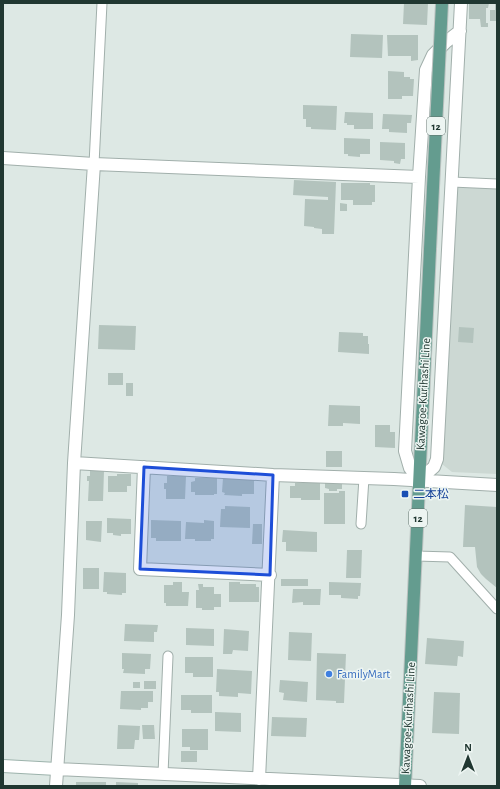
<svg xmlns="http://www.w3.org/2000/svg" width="500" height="789" viewBox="0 0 500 789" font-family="'Alegreya Sans','Noto Sans JP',sans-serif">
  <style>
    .built { fill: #ccd8d3 }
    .building { fill: #b3c3bd }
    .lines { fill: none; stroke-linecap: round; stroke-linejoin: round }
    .lane-casing { stroke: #a1afab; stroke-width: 11 }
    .street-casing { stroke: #a1afab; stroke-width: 14 }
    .secondary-casing { stroke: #9db3ac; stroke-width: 14 }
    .primary-casing { stroke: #bcc3c1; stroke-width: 14 }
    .lane { stroke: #fff; stroke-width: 9 }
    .street { stroke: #fff; stroke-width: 12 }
    .secondary { stroke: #fff; stroke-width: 12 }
    .primary { stroke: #649c8f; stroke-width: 12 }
    .primary-bridge-casing { stroke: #bcc3c1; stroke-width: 14; stroke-linecap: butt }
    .primary-bridge { stroke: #649c8f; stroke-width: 12 }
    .marked { fill: #1d4ed8; fill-opacity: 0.2; stroke: #1d4ed8; stroke-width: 3; stroke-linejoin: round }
    .transit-dot { fill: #1a4fb4; stroke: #edf5f2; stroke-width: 1.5 }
    .shop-dot { fill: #3f7fe0; stroke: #edf5f2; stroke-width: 1.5 }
    .labels { text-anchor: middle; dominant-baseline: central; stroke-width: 3; stroke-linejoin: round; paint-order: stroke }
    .shield { fill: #edf5f2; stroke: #5e706b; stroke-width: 1 }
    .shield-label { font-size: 11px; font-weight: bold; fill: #203731 }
    .street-label { font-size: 12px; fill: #203731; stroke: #edf5f2 }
    .transit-label { font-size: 12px; fill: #164399; stroke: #edf5f2; text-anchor: start }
    .shop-label { font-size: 12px; fill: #366cbe; stroke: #edf5f2; text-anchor: start }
  </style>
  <rect width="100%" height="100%" fill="#dde8e4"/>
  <path class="built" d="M457,186L497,188V474L452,472L442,464Z"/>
  <path class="building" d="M404,3H428L427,25L403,24Z
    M469,3H489L488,8H486V23H488V27H481L480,19H469Z
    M495,3H497V21H490V10H495Z
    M351,34L383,35L382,58L350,57Z
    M387,35H418V60L411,61V56H388Z
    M388,71L404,72V77H410V79H414L413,96H402V99H388Z
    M303,105L337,106L336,130L311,129V127H306V119H303Z
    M345,112L373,113V129H354V125H347V123H344Z
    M383,114L412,115L411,123H407V133L389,132V129H382Z
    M344,138L370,139V154H360V157L348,156V154H344Z
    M380,142L405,143V159H401L400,164L394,163V161L380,160Z
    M294,180L336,182L334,234H322V229L314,228V227L304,226L305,199L328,200V197L293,195Z
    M341,183H370V185H375V202H372V205H353V200H341Z
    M340,203L347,204V211H340Z
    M99,325L136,326L135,350L98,349Z
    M459,327L474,328L473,343L458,342Z
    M339,332L363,333V336H368V344H369V354L338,352Z
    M108,373H123V385H108Z
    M126,383H133V396H126Z
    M329,405L360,406V424L343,423V426H328Z
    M375,425H390V432H395V448L375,447Z
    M326,451H342V467H326Z
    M90,471H104L103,501H88L89,481H87V476H90Z
    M117,474H131V486H127V492H108V476H117Z
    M167,476H186L185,499H166V489H164V483H167Z
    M217,477V494H214V495H195V492H191V482L195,481V478Z
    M223,478L254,479V494H242V496L224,495L225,493L222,492Z
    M295,483H320V500H301V498H290V486H295Z
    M325,483H342V489H337V491H329V489L325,488Z
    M339,491H345V524H324V493H339Z
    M465,505L497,507V588L486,579L481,574L477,567L475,547H463Z
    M225,506L250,507V528L220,527L221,509H225Z
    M107,518L131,519V534H121V536L113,535V533H107Z
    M151,520L181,521V541H156V538H151Z
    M204,520L214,521V539H211V541H195V539H185L186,522L204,523Z
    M86,521H102L101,542L86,540Z
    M253,524H262V544H252Z
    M283,530L317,532V552L286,551V542H282Z
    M347,550H362L361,578H346Z
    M83,568H99V589H83Z
    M104,572L126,573V593H122V595L107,594V592H103Z
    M281,579H308V586H281Z
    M173,582H182V592H189L188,606H166V603H164V585H173Z
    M229,582H240V584H256V587H259V602H229Z
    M329,582L361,583L360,596H358V599L341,598V595H329Z
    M198,584H203V587H214V594H221V607H214V610H202V608H196V590H199Z
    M293,589H321L320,605H303V602L292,603Z
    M125,624L158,625L157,632H154V642L124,641Z
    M186,628L214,629V646L186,645Z
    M224,629L249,631L248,651L233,650L232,654H223Z
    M289,632L312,633L311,661L288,660Z
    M427,638L464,641L463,657L458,656L457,666L425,664Z
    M122,653L151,654L150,669H145V674L123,673L124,669H122Z
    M317,653L346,654L344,703H336V701L316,700Z
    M185,657H213V677H193V673H185Z
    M217,669L252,671L251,694L238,693V697L219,696V692H216Z
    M280,680L308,682L307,702L283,700L284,693L279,692Z
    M144,681H156V689H144Z
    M133,682H140V688H133Z
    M121,691H153V702H148V708H141V710L120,709Z
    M434,692L460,693L459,734L432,733Z
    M181,695H212V713H191V710H181Z
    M215,712L241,713V732L215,731Z
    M272,717L307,718L306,737L271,736Z
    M118,725L140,726L139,740H135L134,749H117Z
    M142,725H154L155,739H143Z
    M182,729H208V750H190V747H182Z
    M181,751H197V762H181Z
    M76,782H106V786H76Z
    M116,782L138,783V786H116Z"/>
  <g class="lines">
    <defs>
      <path id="lane" d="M94,164L102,3
        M452,182L497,184
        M361,524L364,478
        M416,556L450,557L497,609
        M163,774L168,656"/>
      <path id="street" d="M3,158L94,164L419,177
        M74,463L273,475L394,479L497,485
        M144,467L140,569L270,575
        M419,480L434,467L437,459L461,3
        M419,480L410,468L405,451L419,177L426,70L433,55L446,42L460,31
        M57,769L420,786
        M259,779L273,475
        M56,786L68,615L74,463L94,164"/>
      <path id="secondary" d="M3,766L57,769"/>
      <path id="primary" d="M405,786L430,249"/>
    </defs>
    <use href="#lane" class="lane-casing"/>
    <use href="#street" class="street-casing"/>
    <use href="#secondary" class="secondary-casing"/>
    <use href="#primary" class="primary-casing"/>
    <use href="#lane" class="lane"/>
    <use href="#street" class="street"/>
    <use href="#secondary" class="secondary"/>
    <use href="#primary" class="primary"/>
    <defs>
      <path id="primary-bridge" d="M430,249L442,3"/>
    </defs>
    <use href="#primary-bridge" class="primary-bridge-casing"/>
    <use href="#primary-bridge" class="primary-bridge"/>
  </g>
  <path class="marked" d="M144,467L273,475L270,575L140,569Z"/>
  <rect class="transit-dot" x="401" y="490" width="8" height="8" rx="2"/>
  <circle class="shop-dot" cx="329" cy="674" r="4"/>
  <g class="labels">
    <g class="shield">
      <rect x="427" y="117" width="18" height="18" rx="3"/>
      <rect x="409" y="509" width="18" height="18" rx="3"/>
    </g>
    <g class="shield-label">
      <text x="436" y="126">12</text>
      <text x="418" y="518">12</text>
    </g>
    <g class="street-label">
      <text transform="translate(423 394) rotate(-87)">Kawagoe-Kurihashi Line</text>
      <text transform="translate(408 718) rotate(-87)">Kawagoe-Kurihashi Line</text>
    </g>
    <g class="transit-label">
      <text x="413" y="494">二本松</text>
    </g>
    <g class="shop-label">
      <text x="337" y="674">FamilyMart</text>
    </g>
  </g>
  <rect width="500" height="789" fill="none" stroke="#203731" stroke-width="8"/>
  <g transform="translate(468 757)" stroke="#edf5f2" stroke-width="3" paint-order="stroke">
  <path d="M0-3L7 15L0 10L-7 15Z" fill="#203731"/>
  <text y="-6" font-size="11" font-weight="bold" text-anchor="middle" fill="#203731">N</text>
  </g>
</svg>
